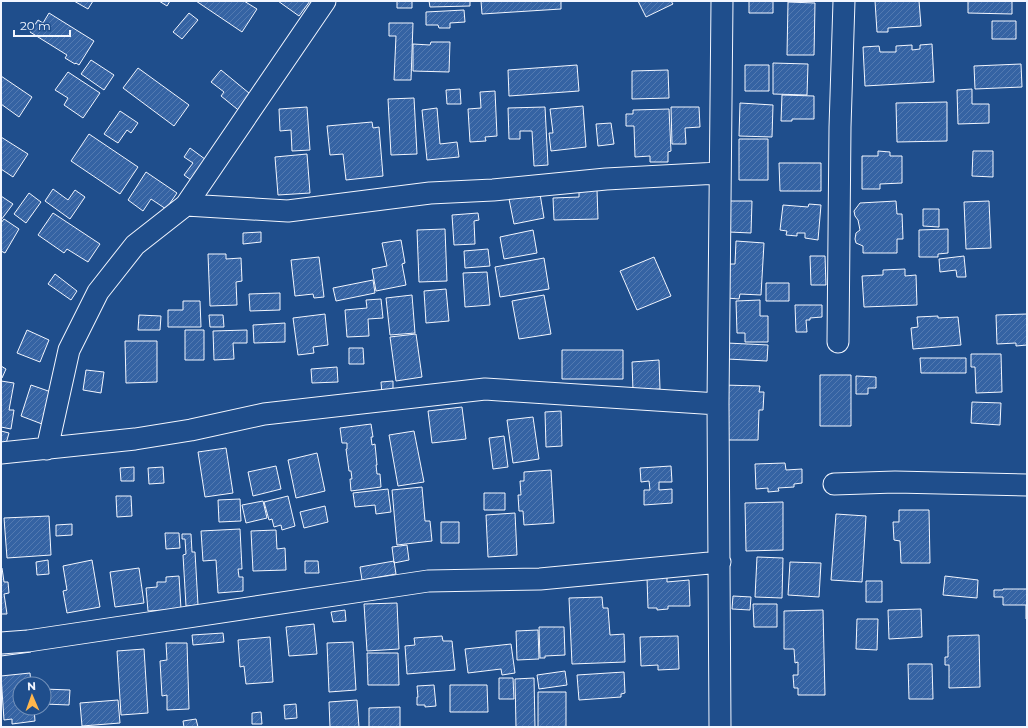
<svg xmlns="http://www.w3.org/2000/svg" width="1028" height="728" viewBox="0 0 1028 728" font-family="Montserrat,sans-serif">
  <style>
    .building { fill: url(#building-hatch); stroke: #f2f6ff }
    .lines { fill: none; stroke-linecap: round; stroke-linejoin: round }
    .minor-casing { stroke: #f2f6ff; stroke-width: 23 }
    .minor { stroke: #1f4e8c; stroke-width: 21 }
  </style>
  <defs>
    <pattern id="building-hatch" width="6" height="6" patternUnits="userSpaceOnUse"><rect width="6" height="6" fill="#3563a3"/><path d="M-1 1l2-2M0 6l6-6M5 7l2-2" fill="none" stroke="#537ab1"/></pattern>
  </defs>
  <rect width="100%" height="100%" fill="#1f4e8c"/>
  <path class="building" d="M74,1H93L88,9Z
    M159,1H170L167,6Z
    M196,1H244L257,9L242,32Z
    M278,1H310L299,16Z
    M397,1H412V8H397Z
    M429,1H470V6L430,7Z
    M481,1H561V9L482,14Z
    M638,1H671L673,4L646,17Z
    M749,1H773V13H749Z
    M875,1H919L921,26L888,28V32H877Z
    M968,1H1012V14L968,13Z
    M788,2L815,3L814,55H787Z
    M464,10L465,22L450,23V28H439L438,25H426V12Z
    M49,13L94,41L79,65L76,63L75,64L65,58L67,55L30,32L38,20L43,23Z
    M189,13L198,20L182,39L173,32Z
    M992,21H1016V39H992Z
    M389,23H413L411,80H394L396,36H389Z
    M431,42H450L449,72L413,71V44L430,45Z
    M932,44L934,82L865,86L863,47L879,46L880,52H896V46L912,45V50L920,49V45Z
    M91,60L114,75L104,90L81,74Z
    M773,63L808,64L807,95L773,94Z
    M1021,64L1022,87L975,89L974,66Z
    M577,65L579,91L509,96L508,70Z
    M745,65H769V91H745Z
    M138,68L189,105L174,126L123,88Z
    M221,70L255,98L242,113L221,96L224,92L211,82Z
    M668,70L669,98L632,99V71Z
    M68,72L100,93L83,118L64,105L68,98L55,90Z
    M1,76L32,97L19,117L1,104Z
    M460,89L461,104H447L446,90Z
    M972,89V104H989V123L958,124L957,90Z
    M495,91L497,136L485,137L486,141L470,142L468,109L481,108L480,92Z
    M782,95L814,96V119H792V121H781Z
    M414,98L417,154L391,155L388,99Z
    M947,102V141L897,142L896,103Z
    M740,103L773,105L772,137L739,136Z
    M583,106L586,147L551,151L549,133H553L550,109Z
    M307,107L310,150L292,151L291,130L280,131L279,109Z
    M545,107L548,165L534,166L532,131H520V139H509L508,108Z
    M671,107H699L700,127L685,128L686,144H672Z
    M437,108L440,144L457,142L459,157L427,160L422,110Z
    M669,109L671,151L668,152V162H650V156L635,157L634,126H626V114H633V110Z
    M120,111L138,123L131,133L127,130L118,143L104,134Z
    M372,122L373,128L379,127L383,176L346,180L343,154L330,155L327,126Z
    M611,123L614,144L598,146L596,124Z
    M89,134L138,167L120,194L71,161Z
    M1,137L28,154L13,177L1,169Z
    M739,139H768V180H739Z
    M190,148L213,165L198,185L184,175L193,163L184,157Z
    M878,151L890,152V156H902V183L880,184V189H862V156H878Z
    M973,151H993V177L972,176Z
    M307,154L310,193L278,195L275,157Z
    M779,163H821V191H780Z
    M146,172L177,193L166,209L151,199L143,211L128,200Z
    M53,189L68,200L75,190L85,197L70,219L45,201Z
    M579,190H597L598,219L554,220L553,198L579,197Z
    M29,193L41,202L26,223L14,214Z
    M540,194L544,218L514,224L509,199Z
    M1,196L13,204L1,220Z
    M730,201H752L751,233L729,232Z
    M896,201L897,214H902L903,239H897V253H863V246L856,243L855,239L856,233L860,230L858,220L855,216L854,211L860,203Z
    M989,201L991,248L966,249L964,202Z
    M809,204L821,205L818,240L805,238V233H797V236L786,235L787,231L780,230L783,205L808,207Z
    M923,209H939V227L923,226Z
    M53,213L100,244L88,262L67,249L64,253L38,235Z
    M478,213L479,220L474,221L475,244L454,245L452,215Z
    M4,219L19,229L5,253L1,251V223Z
    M445,229L447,281L419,282L417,230Z
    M948,229V253L938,254V257H919V230Z
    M533,230L537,253L504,259L500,237Z
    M261,232V242L243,244V233Z
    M401,240L405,263L402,264L406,285L376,291L372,269L387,266L382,243Z
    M736,241L764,243L761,295L740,294L739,299L727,298L729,264H735Z
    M488,249L490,266L465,268L464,251Z
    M208,254H226V259L241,258L242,281L236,282L237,305L210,306Z
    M810,256H825L826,285H811Z
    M964,256L966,277H957L956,270L940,272L939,259Z
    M319,257L324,297L314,298L313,294L295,296L291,260Z
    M654,257L671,296L637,310L620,271Z
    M544,258L549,289L500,297L495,267Z
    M905,269V276L916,275L917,305L864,307L862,276L883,275V270Z
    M487,272L490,305L465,307L463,273Z
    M55,274L77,291L71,300L48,284Z
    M373,280L375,293L336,301L333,288Z
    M766,283H789V301H766Z
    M446,289L449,321L426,323L424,291Z
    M280,293V310L250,311L249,294Z
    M412,295L415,333L390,335L386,298Z
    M544,295L551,334L519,339L512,301Z
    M381,299L383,318L368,319L369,336L347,337L345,310L367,308L366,300Z
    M760,300V316H768V342H745V333H737L736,301Z
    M183,301H200L201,327H168V310H183Z
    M795,305H822V317L810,318V320H806L807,332H796Z
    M325,314L328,345L313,347L314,353L298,355L293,318Z
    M1027,314V345L1016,346V343L997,344L996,315Z
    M139,315L161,316L160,330H138Z
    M209,315H223L224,327H210Z
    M938,316V318L958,317L961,345L913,349L911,328L918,327L917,317Z
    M285,323V342L254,343L253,325Z
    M27,330L49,340L40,362L17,353Z
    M185,330H204V360H185Z
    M247,330V343H233L234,359L214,360L213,331Z
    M416,334L422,377L396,381L390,337Z
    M125,341H157V382L126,383Z
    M727,343L768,345L767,361L727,359Z
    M349,348H363L364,364H349Z
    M562,350H623V379H562Z
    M971,354H1001L1002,392L976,393L975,367H971Z
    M920,358H966V373H921Z
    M659,360L660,389L633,391L632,362Z
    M1,366L6,369L2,378L1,377Z
    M337,367L338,382L312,383L311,369Z
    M86,370L104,372L101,393L83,390Z
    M820,375H851V426H820Z
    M856,376L876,377V388H868V394H856Z
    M1,381L14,383L9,410H14L11,429L1,427Z
    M393,381V393L382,394L381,382Z
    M31,385L54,393L42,424L21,416Z
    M723,385L760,386L759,392H764L763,410H759L758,440H728Z
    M972,402L1001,403L1000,425L971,423Z
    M462,407L466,439L432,443L428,411Z
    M561,411L562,446L546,447L545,412Z
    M533,417L539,459L513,463L507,420Z
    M371,424L373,437H371L372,445L375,444L377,465H376L377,474H380L381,487L351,491L350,479H352L351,471H349L346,449H347V443H342L340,428Z
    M1,431L9,433L5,447L1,446Z
    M414,431L424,482L398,486L389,435Z
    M504,436L508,467L493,469L489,438Z
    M226,448L233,493L205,497L198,452Z
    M317,453L325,491L296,498L288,460Z
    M785,463L786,470L802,469V483L794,484V487L778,488L779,491L768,492V488L756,489L755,464Z
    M276,466L281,489L253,496L248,472Z
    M671,466L672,482H659V490L672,489V503L644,505V490H650L649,481L641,482L640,468Z
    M134,467V481H121L120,468Z
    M163,467L164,483L149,484L148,468Z
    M551,470L554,523L524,525L523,511H519L518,495H521L520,481H524V472Z
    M422,487L425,521H430L432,541L397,545L392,490Z
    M388,489L391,512L376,514L375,505L355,507L353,493Z
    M484,493H505V510H484Z
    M116,496H131L132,516L117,517Z
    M288,496L295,526L282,530L281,525L274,527L272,519L269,520L264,502Z
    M240,499L241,521L219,522L218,500Z
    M263,501L267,518L246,523L242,505Z
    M783,502V550L746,551L745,503Z
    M325,506L328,522L304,528L300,512Z
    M899,510H929L930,563H901L900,541L894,540L893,522H899Z
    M515,513L517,555L488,557L486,515Z
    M836,514L866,516L862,582L831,580Z
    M49,516L51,555L7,558L4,518Z
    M441,522H459V543H441Z
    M72,524V535L56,536V525Z
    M240,529L242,569H238L239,577H243V591L218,593L216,560L203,561L201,531Z
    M276,530L277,549L285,548L286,570L253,571L251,531Z
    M165,533H179L180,548L166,549Z
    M182,534H191L192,552H195L198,605L186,606L183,555L186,554L185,539H182Z
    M407,545L409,560L394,563L392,547Z
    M757,557L783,558L782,598L755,597Z
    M48,560L49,574L37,575L36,562Z
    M92,560L100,607L67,613L63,591L67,590L63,566Z
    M305,561H318L319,573H305Z
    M394,561L396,574L362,580L360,567Z
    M790,562L821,563L819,597L788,595Z
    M1,568H2L4,582H8L9,593L4,594L7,614H1Z
    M139,568L144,603L115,607L110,572Z
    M179,576L181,609L148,611L146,588L157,587V582H166V577Z
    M945,576L978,580L977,598L943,595Z
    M667,577V582L689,580L690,606H668V609L657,610V608H648L647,578Z
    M866,581H882V602H866Z
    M1003,589H1027V619H1026V605H1003V597H994V590H1003Z
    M733,596L751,597L750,610L732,609Z
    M602,597L603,608H608L610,635L624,634L625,662L572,664L569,598Z
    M397,603L399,649L367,651L364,604Z
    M753,604H777V627H754Z
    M921,609L922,637L889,639L888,610Z
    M345,610L346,621L333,622L331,612Z
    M823,610L825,695H798V688H794L793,675H798V662L795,663L794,649H784V611Z
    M857,619H878L877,650L856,649Z
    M314,624L317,654L289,656L286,627Z
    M539,627H564L565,655L545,656V658H540Z
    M538,630L539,659L517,660L516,631Z
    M223,633L224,642L193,645L192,635Z
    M979,635L980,687L949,688V665H945V657H948V636Z
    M442,636L443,641H452L455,670L407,674L405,646L415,645L414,638Z
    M678,636L679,669L658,670V665L641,666L640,637Z
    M270,637L273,682L246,684L244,666L240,667L238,640Z
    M353,642L356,690L329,692L327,643Z
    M166,643H187L189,709L167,710V695L162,696L160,661L167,660Z
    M30,644L31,652L1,656V647Z
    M511,644L515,673L502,675L501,669L468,673L465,649Z
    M144,649L148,713L121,715L117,651Z
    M367,653H398L399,685H368Z
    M908,664H932L933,699H909Z
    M565,671L567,685L539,689L537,675Z
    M624,672L625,693L621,694V697L579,700L577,675Z
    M30,673L31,684H20V708H34L35,721L12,724V719L4,720L1,676Z
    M499,678H513L514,699H499Z
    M534,678L535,727H516L515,679Z
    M434,685L436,706L425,707V705H417V697H418L417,686Z
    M450,685H487L488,712H450Z
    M44,689L70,690L69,705L44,704Z
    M538,692H566V727H538Z
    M118,700L120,723L82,726L80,703Z
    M357,700L359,727H330L329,702Z
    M296,704L297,718L285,719L284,705Z
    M400,707V727H369V708Z
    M261,712L262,724H252V713Z
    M196,719L198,727H184L183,721Z"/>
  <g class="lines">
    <defs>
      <path id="minor" d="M186,205L288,211L430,193L493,190L606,179L719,173
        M838,342L840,127L844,1
        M47,449L69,350L98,292L135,245L186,205L325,1
        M1,453L135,439L191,430L264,414L485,389L718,404
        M834,484L895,482L1027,485
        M1,643L28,641L428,581L540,579L720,562
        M720,727L718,404L722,1"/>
    </defs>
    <use href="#minor" class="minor-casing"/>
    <use href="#minor" class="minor"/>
  </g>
  <rect width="1028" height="728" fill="none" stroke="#f2f6ff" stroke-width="4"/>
  <g transform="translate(32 696) rotate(358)"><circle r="19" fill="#1f4e8c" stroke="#7391ba"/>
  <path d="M0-3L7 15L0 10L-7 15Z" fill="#ffb74d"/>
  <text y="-6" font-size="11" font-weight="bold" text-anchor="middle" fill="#f2f6ff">N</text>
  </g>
  <path d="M14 30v6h56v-6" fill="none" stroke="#f2f6ff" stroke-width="2"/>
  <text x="20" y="30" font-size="12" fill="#f2f6ff" stroke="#1f4e8c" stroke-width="3" paint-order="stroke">20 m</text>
</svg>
